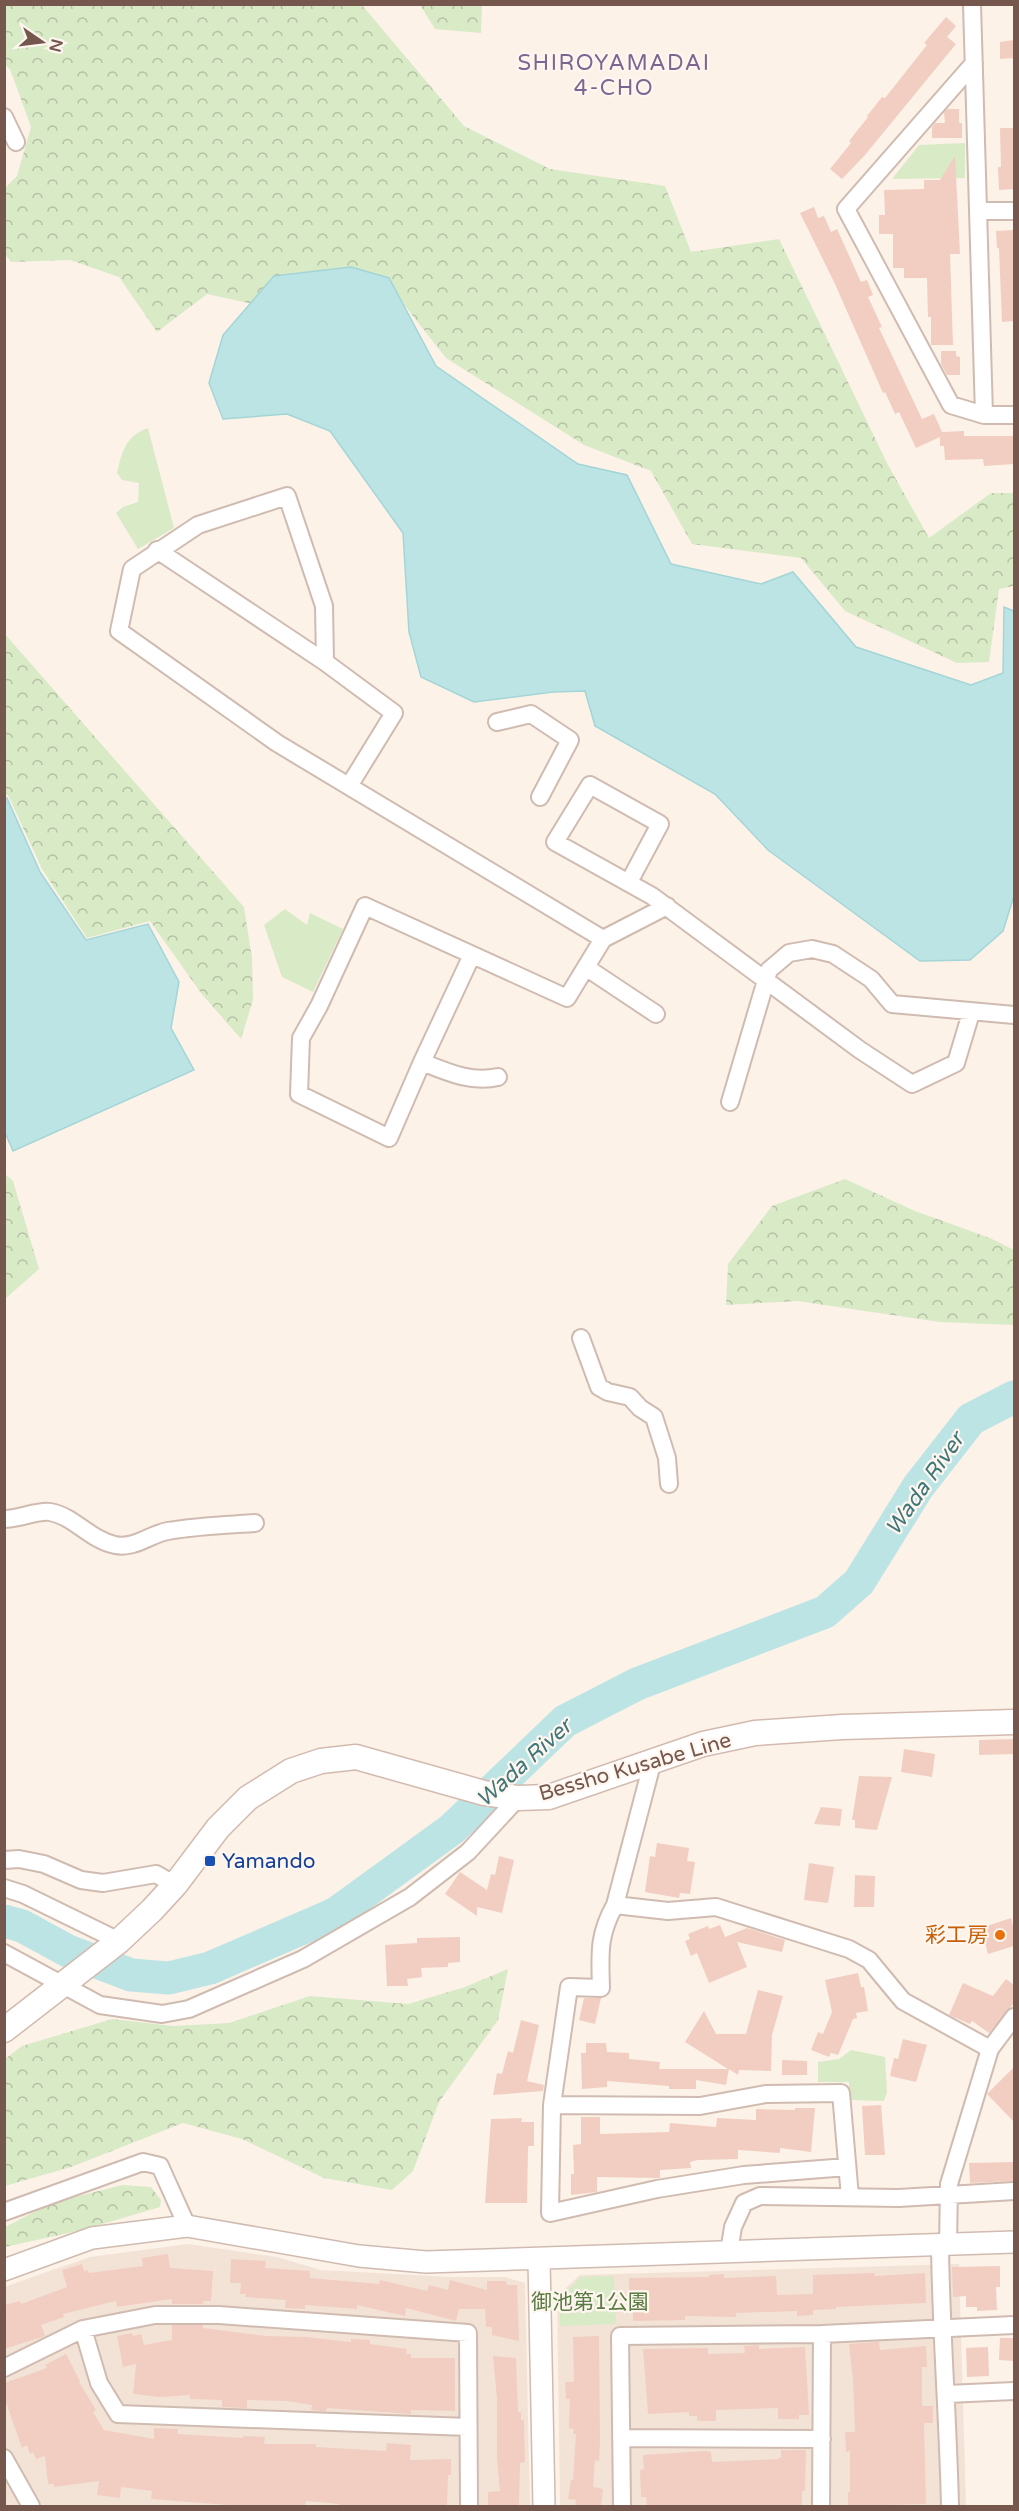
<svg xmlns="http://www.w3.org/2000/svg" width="1019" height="2511" viewBox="0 0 1019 2511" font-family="'Varela Round','Noto Sans JP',sans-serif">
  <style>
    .residential { fill: #f3e3d7 }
    .forest { fill: url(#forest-crowns) }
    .park { fill: #d9eac7 }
    .water { fill: #bde4e5; stroke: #a3d5d7; stroke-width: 1.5 }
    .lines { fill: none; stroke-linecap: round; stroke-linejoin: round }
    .river { stroke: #bde4e5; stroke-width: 33 }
    .building { fill: #f1cec1 }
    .minor-casing { stroke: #d0bbb1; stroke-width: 20 }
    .tertiary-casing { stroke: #d0bbb1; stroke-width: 24 }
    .secondary-casing { stroke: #d3baaf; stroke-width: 27 }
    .minor { stroke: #fff; stroke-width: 16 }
    .tertiary { stroke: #fff; stroke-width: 21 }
    .secondary { stroke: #fff; stroke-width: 24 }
    .transit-dot { fill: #1a4fb4; stroke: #fef6ef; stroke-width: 2 }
    .food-dot { fill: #e8710a; stroke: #fef6ef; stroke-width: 2 }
    .labels { text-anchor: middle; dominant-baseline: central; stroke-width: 4.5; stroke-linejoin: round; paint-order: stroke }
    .street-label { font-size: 21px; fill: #76574d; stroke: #fef6ef }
    .transit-label { font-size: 21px; fill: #164399; stroke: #fef6ef; text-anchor: start }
    .food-label { font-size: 21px; fill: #c56008; stroke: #fef6ef; text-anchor: end }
    .park-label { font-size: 21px; fill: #5b7b44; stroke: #fef6ef }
    .neighbourhood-label { font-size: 22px; letter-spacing: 1.5px; fill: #7d6591; stroke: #fef6ef }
    .water-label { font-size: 22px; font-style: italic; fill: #40777a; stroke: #fef6ef }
  </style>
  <defs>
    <pattern id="forest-crowns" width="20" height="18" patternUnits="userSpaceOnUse" patternTransform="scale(1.5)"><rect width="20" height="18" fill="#d9eac7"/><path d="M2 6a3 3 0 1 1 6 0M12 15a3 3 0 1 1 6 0" fill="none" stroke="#b5c0a4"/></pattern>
  </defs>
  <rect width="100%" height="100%" fill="#fcf2e8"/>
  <path class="residential" d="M188,2244L277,2257L321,2270L452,2277H505L525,2283L530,2506H5L4,2287L90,2257Z
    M959,2264L966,2506H560L557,2296L580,2275Z"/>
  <path class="forest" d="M5,5H362L464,126L550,169L665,186L691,252L779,239L888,465L929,538L991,493H1014V586L999,589L989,662L957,663L845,611L801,558L692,544L651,471L584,445L446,358L387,283L298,273L257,305L207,294L157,332L119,277L70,260L11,262L5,254V188L17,176L31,127L10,69L5,65Z
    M420,5H482L481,33L435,29Z
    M4,633L244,907L252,958L253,1000L241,1039L201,993L150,921L87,938L42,869L8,795H5Z
    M4,1173L13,1181L39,1269L5,1299Z
    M845,1179L915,1211L990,1238L1014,1250V1325L940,1322L797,1301L726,1305L728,1264L772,1206Z
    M508,1969L498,2020L439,2102L413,2171L392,2190L324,2178L242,2139L183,2123L71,2167L5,2186V2059L22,2046L112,2019L173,2026L229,2023L310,1996L408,2004L465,1987Z
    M122,2185L151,2187L161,2200L160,2207L82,2230L5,2247V2227L52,2203Z"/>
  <path class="park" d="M965,143V178L892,179L919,145Z
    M148,428L174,528L138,549L116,513L123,507L138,502L139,483L122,480L117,473C122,451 126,436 148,428Z
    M285,909L307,925L310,913L343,929L313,992L282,977L264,925Z
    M851,2050L885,2057L887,2092L884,2101L849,2100V2082H818V2062L839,2059Z
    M614,2276L616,2324L560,2326V2298L581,2277Z"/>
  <path class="water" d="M351,267L389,278L436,366L578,464L627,475L671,564L761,584L793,572L856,647L971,685L1003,673L1004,607L1014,611V896L1003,931L970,960L920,961L768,850L715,794L595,726L585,691L553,692L474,702L421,677L409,632L403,533L330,431L287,414L223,419L209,383L223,335L274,276Z
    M5,798H7L40,872L86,940L148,924L179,982L171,1028L194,1070L13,1151L4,1130Z"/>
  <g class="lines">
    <path class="river" d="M4,1921L22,1926L68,1951L131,1975L169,1978L210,1968L335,1914L452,1829L565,1721L637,1684L825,1612L859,1582L918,1487L971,1419L1014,1397"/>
  </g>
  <path class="building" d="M946,17L956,26L947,37L956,44L865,155L842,179L830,169L851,143L849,141L868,117L867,116L882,97L885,98L927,45L924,43Z
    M1014,40V58L1000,59V42Z
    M947,109H959V123H962V138H932V127L935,123H945L944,113Z
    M1000,128H1014V189L999,190L998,167H1001Z
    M955,156L960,254H950L953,345H931V317H928L927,278H904V268H893V234H879V215H885L884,190L924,189V180H940Z
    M814,207L818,218L824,216L831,232L837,229L861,282L867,280L873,295L868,297L882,327L879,328L922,419L934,414L942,432L964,431V436H1014V464L984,466L983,459L945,460L944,446H940V437L916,448L899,412L895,414L885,392L883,393L835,284L800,213Z
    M1014,230V321L1002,322L999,248H997L996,231Z
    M941,351H956V356L960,357V375H947L941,364Z
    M1014,1739V1754L979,1755V1740Z
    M904,1749L935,1754L932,1777L901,1772Z
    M859,1776L892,1777L877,1830L855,1828V1820H852Z
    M821,1807L842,1809L840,1826L814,1824Z
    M657,1843L689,1848L687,1861L695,1862L690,1894L680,1893L679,1898L645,1892L650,1856L655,1857Z
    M499,1856L514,1860L502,1913L477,1907V1916L445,1894L460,1872L487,1890L491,1874L495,1875Z
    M809,1863L834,1867L828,1903L804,1900Z
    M855,1875L875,1876L874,1907H854Z
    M1011,1918L1014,1930V1946L988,1954L981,1928Z
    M720,1925L725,1937L747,1928L785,1940L782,1952L737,1942L747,1967L709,1983L697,1953L691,1956L685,1941L690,1939L688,1934L708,1926L709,1929Z
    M460,1937V1962L448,1963V1967L421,1968L422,1977L407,1979L408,1986H387L385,1945L417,1943V1938Z
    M858,1973L861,1987H864L868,2011L856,2013L857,2018L853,2019L838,2055L831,2053L829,2057L811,2050L818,2032L823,2034L832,2012L825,1980Z
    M1006,1979L1014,1985V2003L989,2033L972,2021L970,2024L949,2015L963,1983L993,1996Z
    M758,1990L783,1996L772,2035L771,2071L739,2070L738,2075L729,2069L726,2085L696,2080V2089H669V2086L607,2081V2087L582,2089L581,2053H586V2043H606L607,2052L629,2053V2059L660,2062L659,2069H728L685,2042L704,2011L716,2034H746Z
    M584,1998H601L595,2024L579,2020Z
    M521,2020L539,2025L527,2081L544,2085L543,2091L493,2095L497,2073L502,2074L508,2051L513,2053Z
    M903,2039L927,2045L916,2082L890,2076L894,2058L898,2059Z
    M782,2060L807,2061V2075H782Z
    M1014,2067V2122L987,2094Z
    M881,2105L885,2155H865L862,2106Z
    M795,2108H815L811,2152L780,2148V2153L738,2150V2159L698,2160L690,2162L691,2168L660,2170V2178L597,2177V2192L571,2195V2174H574L573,2145L581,2144V2117H600V2134L669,2132L670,2123L716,2127L717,2118L756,2120V2109L795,2110Z
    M522,2118L521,2122H534V2146H528L527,2203H485L491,2119Z
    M1014,2162V2181L970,2183L969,2163Z
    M168,2254L170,2268L213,2271L211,2301H203V2304H172V2299L117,2307L116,2301L63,2314L64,2317L41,2325L45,2336L4,2349V2305L20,2301L21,2304L67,2287L62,2270L82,2264L84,2271L88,2270L89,2273L143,2266L142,2258Z
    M231,2259L266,2261L265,2268L310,2271V2278L379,2284L380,2280L427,2291L429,2285L448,2290L450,2280L487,2290V2281H506L507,2285H517L519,2341L492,2335V2327H486L485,2309H459L456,2321L406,2308L405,2316L357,2305V2309L305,2305V2309L285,2308L286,2300L245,2297L246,2294H240L241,2283H230Z
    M1000,2266V2287H996L997,2310L977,2311V2307H966V2296L953,2297L952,2267Z
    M875,2273V2276L925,2273L926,2303L836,2307V2309L813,2310V2315L797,2316V2311L736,2313V2317L685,2316V2320L633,2321V2307H629V2278L709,2277V2275L724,2274V2278L776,2276L777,2295L813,2294V2275Z
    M172,2325H203V2328L266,2336L306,2337L351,2342V2339L370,2340V2344L407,2349L406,2354H411V2358H455V2411L411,2410V2414L327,2408L326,2411H321L311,2410L312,2405L287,2401L247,2400V2408L222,2407V2400L190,2399V2395L160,2397L133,2394L136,2364L123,2367L117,2336L132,2333L133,2336L141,2334L144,2345L172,2340Z
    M599,2336L600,2442L599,2461L595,2460L593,2487L603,2489L601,2506H575L576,2500L568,2499L571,2480H573L576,2434H573L574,2429L569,2428L570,2399H566L565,2382H574L573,2337Z
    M1000,2338H1014V2361L999,2360Z
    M879,2342L880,2350L926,2346L927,2367H922V2406H933V2423H924L926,2504L848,2506V2492H850V2451L846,2452L845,2432H855L853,2380L849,2344Z
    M759,2345V2349L805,2347L809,2415H799V2419H778V2408L716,2410V2421H697V2416H689V2412L648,2414L643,2349L708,2348V2354L745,2353L744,2346Z
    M988,2347L989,2376L967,2377L966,2348Z
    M66,2354L80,2381L79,2382L96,2410L93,2412L104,2430L154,2439V2428L178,2429V2434L243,2438V2436L265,2437L264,2444H316V2447L386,2451L387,2443L411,2445L410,2460L451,2459V2475H448L447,2506H339V2504L306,2501L305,2505H301L300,2506H241L151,2499L152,2491L121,2487L120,2498L97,2495L99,2481L54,2487V2484H48L45,2456L36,2459L33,2452L30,2454L27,2445L22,2448L4,2397V2383L47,2368L45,2365Z
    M493,2356L516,2358L518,2412H521V2420H524L525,2462L520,2463L519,2506H488V2492L500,2491L497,2458V2399Z
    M781,2450H806L805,2491H802V2506H647L646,2497H641L640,2470L644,2469L643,2455L705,2451L711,2452L712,2462L778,2459L781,2457Z"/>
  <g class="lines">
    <defs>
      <path id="minor" d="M972,4L984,415
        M974,63L846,209L951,405L984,415H1014
        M4,117L16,142
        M978,211H1014
        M157,550L325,662L324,606L287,496L198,525L132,569L119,631L277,743L603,939
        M325,662L394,713L349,786
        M497,722L531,714L570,740L540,797
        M629,882L660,824L590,785L555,842L652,896L860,1050L912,1084L956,1063L971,1013
        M587,968L656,1014
        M422,1062L472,955
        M498,1077C471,1083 447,1072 422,1062L389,1138L299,1094L301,1038L319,1006L365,906L567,998L603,939L667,906
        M730,1102L769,970L789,953L812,949L833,954L871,979L892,1004L1014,1015
        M581,1338L599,1387L608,1392L630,1397L640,1408L654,1417L667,1458L669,1484
        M4,1519C19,1519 38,1510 50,1512C74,1516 90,1540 115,1545C135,1549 150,1534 168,1531C197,1526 226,1525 255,1523
        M653,1760L615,1905L668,1911L716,1907L849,1949L869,1960L903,2001L990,2049
        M4,1860L19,1859L44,1864L81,1880L103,1883L156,1874L175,1885
        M4,1888L23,1894L119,1941
        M615,1905C598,1935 600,1954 601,1988L569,1987L552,2105L550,2213L657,2189L744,2175L847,2167
        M4,1953L100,2005L162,2014L189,2009L303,1959L410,1897L468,1852L518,1798
        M552,2105L700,2106L766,2094L841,2093L850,2197
        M4,2212L143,2162L160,2166L187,2226
        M940,2245C941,2332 948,2419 950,2506
        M948,2246L949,2184L990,2049L1014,2017
        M729,2252L733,2227L744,2203L760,2196L899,2198L1014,2191
        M83,2329L99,2383L118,2414L468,2427
        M822,2334L1014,2325
        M4,2368L83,2329L155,2315H219L468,2333L469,2506
        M947,2394L1014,2391
        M621,2438L822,2439
        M4,2458L31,2506
        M622,2506L620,2336L822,2334L821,2506"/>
      <path id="tertiary" d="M539,2260L544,2506
        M4,2270L92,2238L187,2226L359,2256L426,2262L1014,2242"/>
      <path id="secondary" d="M4,2030L119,1941L152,1910L175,1885L218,1828L248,1798L291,1771L321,1761L356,1757L484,1793L518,1798L549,1797L703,1744L755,1733L842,1727L1014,1722"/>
    </defs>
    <use href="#minor" class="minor-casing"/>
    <use href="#tertiary" class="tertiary-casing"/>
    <use href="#secondary" class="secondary-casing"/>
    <use href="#minor" class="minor"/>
    <use href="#tertiary" class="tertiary"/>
    <use href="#secondary" class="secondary"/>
  </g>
  <rect class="transit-dot" x="204" y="1855" width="12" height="12" rx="3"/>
  <circle class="food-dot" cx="1000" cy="1935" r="6"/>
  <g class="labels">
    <g class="street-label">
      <text transform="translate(635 1767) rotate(-16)">Bessho Kusabe Line</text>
    </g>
    <g class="transit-label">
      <text x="222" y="1861">Yamando</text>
    </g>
    <g class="food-label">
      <text x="988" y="1935">彩工房</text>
    </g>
    <g class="park-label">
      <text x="590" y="2302">御池第1公園</text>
    </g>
    <g class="neighbourhood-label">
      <text x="614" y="63">SHIROYAMADAI<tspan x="614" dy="25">4-CHO</tspan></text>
    </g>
    <g class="water-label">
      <text transform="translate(925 1484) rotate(-55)">Wada River</text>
      <text transform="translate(524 1763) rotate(-42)">Wada River</text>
    </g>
  </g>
  <rect width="1019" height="2511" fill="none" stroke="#76574d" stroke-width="12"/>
  <g transform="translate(42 42) rotate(104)" stroke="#fef6ef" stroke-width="4.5" paint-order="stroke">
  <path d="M0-4.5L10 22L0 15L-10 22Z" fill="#76574d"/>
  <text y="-9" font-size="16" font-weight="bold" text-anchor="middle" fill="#76574d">N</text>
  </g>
</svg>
